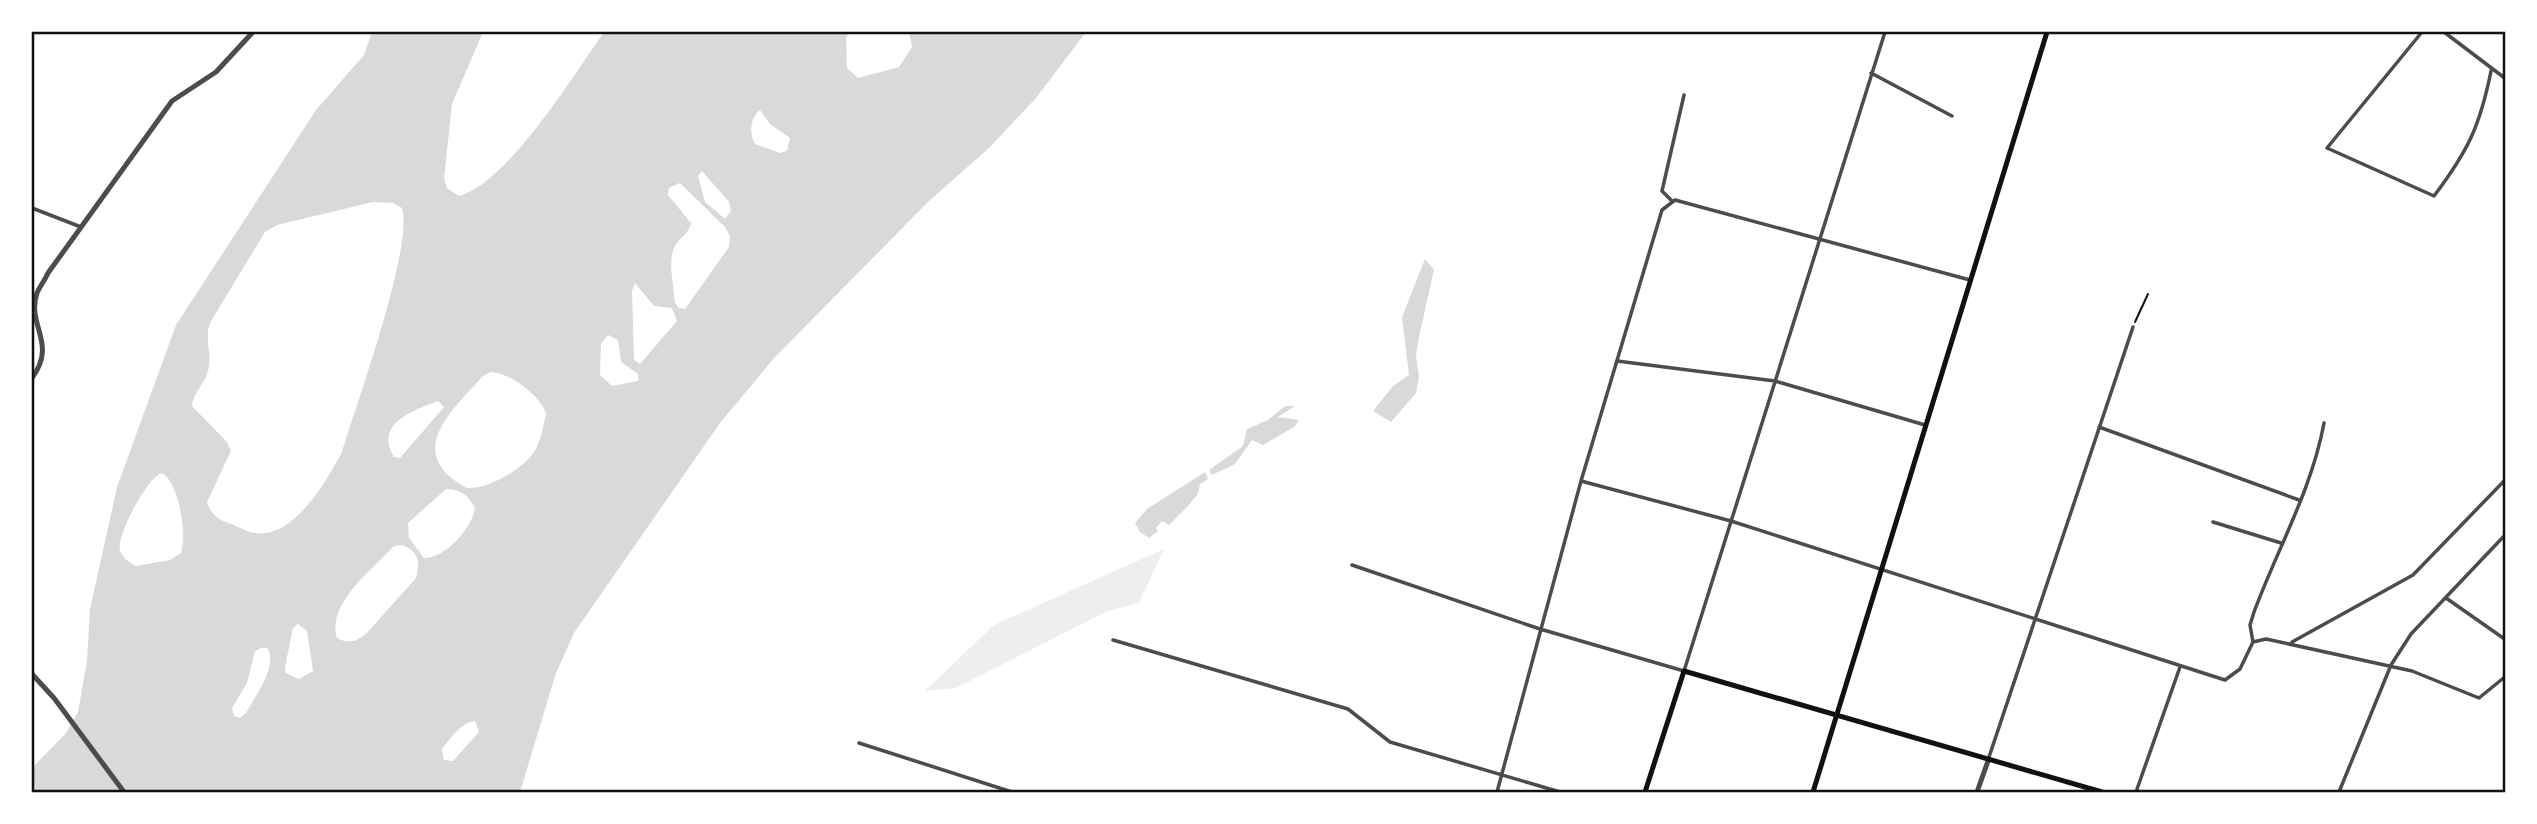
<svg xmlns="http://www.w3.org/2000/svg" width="2537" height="824" viewBox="0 0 2537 824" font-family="'Source Sans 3',sans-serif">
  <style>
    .green { fill: #eee }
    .water { fill: #d9d9d9; fill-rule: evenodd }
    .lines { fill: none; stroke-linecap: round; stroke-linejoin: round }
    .path { stroke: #111; stroke-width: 2 }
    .minor { stroke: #4c4c4c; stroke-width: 3.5 }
    .tertiary { stroke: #4c4c4c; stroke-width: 5 }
    .secondary { stroke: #111; stroke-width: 5 }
    .neatline { fill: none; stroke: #111; stroke-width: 2.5 }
  </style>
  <rect width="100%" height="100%" fill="#fff"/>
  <path class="green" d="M1164,549L1139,603L1108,611L956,688L925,691L994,625Z"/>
  <path class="water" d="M372,32H483L452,104L444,179L447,188L459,196C507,184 575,73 604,32H850L846,38L847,68L858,78L899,67L912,47L909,32H1086L1036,98L990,147L928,202L775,357L720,423L574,633L556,673L520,792H32V768L66,733L78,712L87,661L90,609L117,487L176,325L316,110L364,55ZM760,110L770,124L790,138L787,151L780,153L755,144C749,133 750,118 760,110ZM702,171L729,202L731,211L725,219L705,202L698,176ZM680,183L725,227L730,236L729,247L685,309L679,308L675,303C674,287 667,260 675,246C680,237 689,234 691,223L668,195L669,188ZM373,202L393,203L402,208C414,245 356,406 342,452C327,480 294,539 255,533C248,532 240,528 234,525C220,520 212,517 207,502L231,451L227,442L192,406C193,392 205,384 208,371C213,354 203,337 211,321L265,232L277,225ZM635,283L654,306L672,308L677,321L640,364L634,360L632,291ZM608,335L618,340L621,362L638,374V381L612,386L600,375L601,344ZM491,372C509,372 542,397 546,414C543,427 541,441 534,452C523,469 487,490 467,488C403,454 450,412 483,376ZM438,401L444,407L400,458L394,457C373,423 415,410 438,401ZM162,473C179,482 187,535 181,553L170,560L136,566C129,562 122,558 120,550C116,536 148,476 162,473ZM446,489C462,490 468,495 475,508C472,528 446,558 424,558L409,538L408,523ZM402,545C418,550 421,563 416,578L366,634C355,642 349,644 337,638C326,604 373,569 394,546ZM298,624L307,631L313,671L299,679L286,673L285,667L293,628ZM261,648H267C279,665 255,696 246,713L240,718L234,716L232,708L247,683L255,651ZM475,721L479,732L453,761L444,760L442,749C451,738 460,723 475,721Z
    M1425,259L1434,270L1419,337L1416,355L1419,377L1416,393L1391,422L1373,411L1393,386L1409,375L1402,317Z
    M1285,406H1295L1278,417L1299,420L1294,427L1263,445L1252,440L1235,464L1212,475L1209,470L1243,446L1247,429L1268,420Z
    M1205,472L1208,479L1200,484L1198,494L1187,507L1169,525L1162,521L1156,528L1158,531L1149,538L1140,532L1135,523L1147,509Z"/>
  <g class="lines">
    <path class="path" d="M2135,322L2148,294"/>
    <path class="minor" d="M2422,32L2327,148L2434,196C2468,151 2480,126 2491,71
      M2444,32L2506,79
      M1871,73L1952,116
      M1672,201L1662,191L1684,95
      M32,208L81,227
      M1617,361L1775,381L1925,425
      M2099,427L2299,500
      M1581,481L1731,521L2225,680L2240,669L2253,642L2266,639L2412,671L2479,698L2506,676
      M2213,522L2281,543
      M1352,565L1540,629L1684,671L1885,32
      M2446,598L2506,640
      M1113,640L1348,709L1390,742L1560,792
      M2253,642L2250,625L2254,612C2277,550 2312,489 2324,423
      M2292,642L2413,575L2506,479
      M859,743L1012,792
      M1988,760L2133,327
      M1497,792L1581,481L1662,210L1675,200L1970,280
      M2136,792L2180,667
      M2339,792L2391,665L2411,634L2506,534"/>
    <path class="tertiary" d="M32,378C58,343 26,325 37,293C40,286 45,280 48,273L172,101L216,72L253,32
      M32,674L54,698L124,792
      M1977,792L1988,761"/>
    <path class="secondary" d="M1645,792L1684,671L2102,792
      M1813,792L2047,32"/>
  </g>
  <rect width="2537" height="824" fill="none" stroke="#ffffff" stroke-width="66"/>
  <rect x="33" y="33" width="2471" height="758" class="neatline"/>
</svg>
